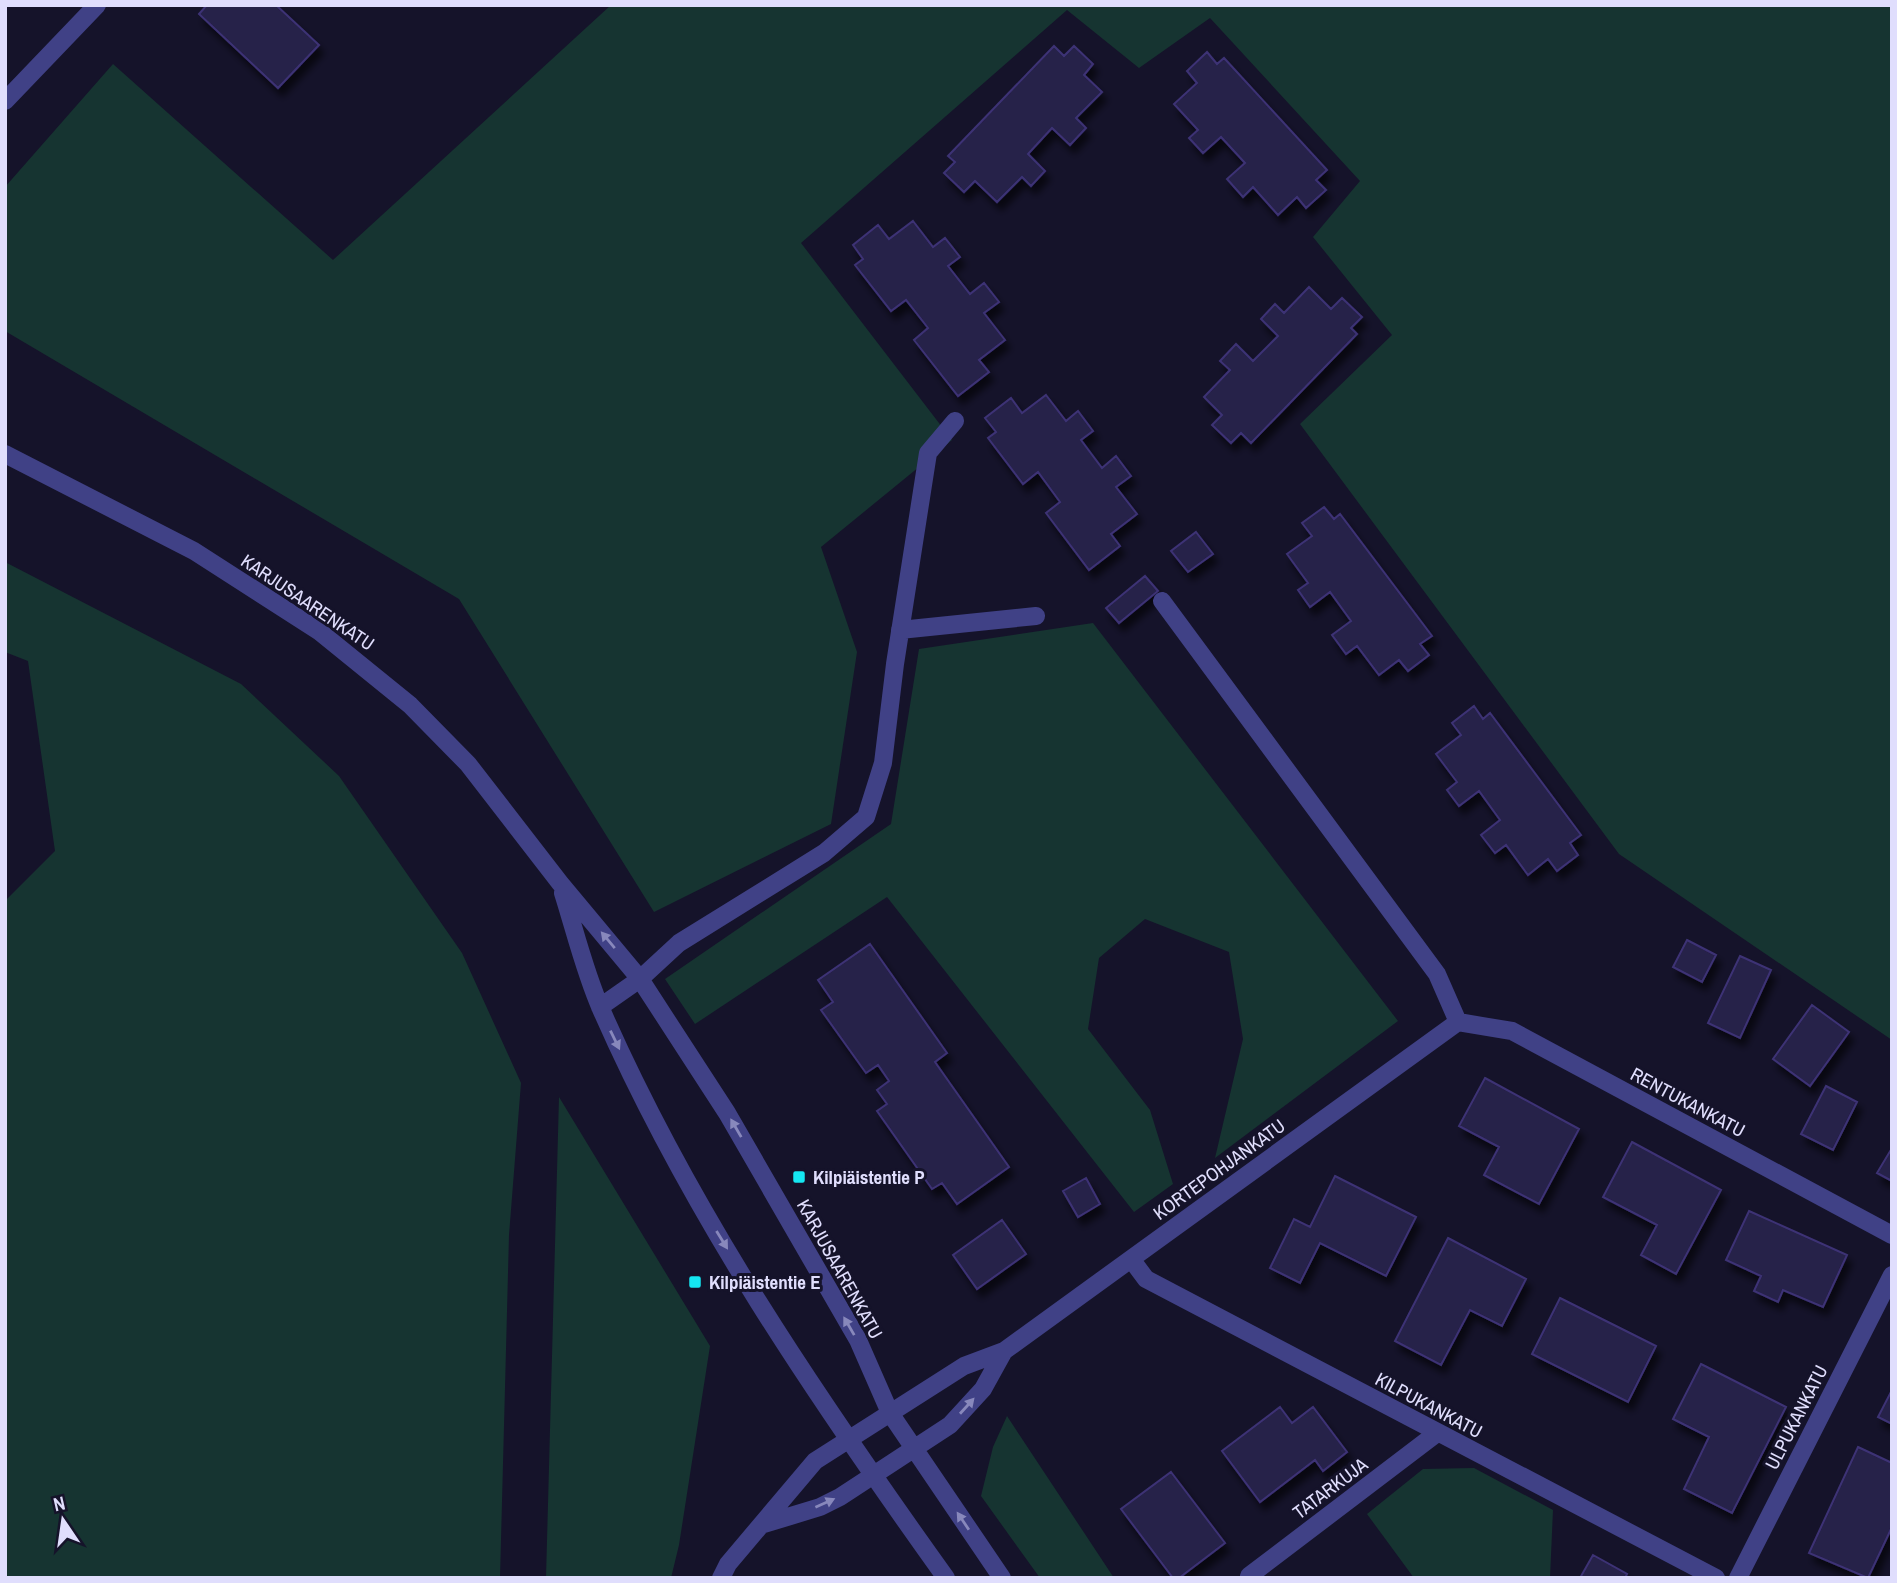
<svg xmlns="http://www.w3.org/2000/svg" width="1897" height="1583" viewBox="0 0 1897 1583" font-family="'Archivo Narrow',sans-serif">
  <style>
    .green { fill: #163431 }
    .building { fill: #26204a; stroke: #3d3375; stroke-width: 2; filter: url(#shadow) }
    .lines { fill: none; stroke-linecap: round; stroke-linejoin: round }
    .minor { stroke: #404186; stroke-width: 18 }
    .oneway { fill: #8888bc }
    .poi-dot { fill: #15e7f2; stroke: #15132a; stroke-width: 2.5 }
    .labels { text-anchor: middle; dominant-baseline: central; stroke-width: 6; stroke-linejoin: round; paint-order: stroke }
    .street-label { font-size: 19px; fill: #e0defd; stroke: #15132a }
    .poi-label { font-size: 19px; font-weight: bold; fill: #e0defd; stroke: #15132a; text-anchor: start }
  </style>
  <defs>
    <filter id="shadow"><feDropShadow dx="4.5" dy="8" stdDeviation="3.5" flood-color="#0009"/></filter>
  </defs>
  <rect width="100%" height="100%" fill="#15132a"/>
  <path class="green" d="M611,5H1892V1040L1619,854L1300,424L1392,335L1313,237L1360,181L1210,18L1139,68L1067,10L801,243L952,440L821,547L857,652L831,824L654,912L459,599L5,331V187L113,64L333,260Z
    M5,562L241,684L339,776L462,953L521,1083L509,1235L500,1578H5V901L55,851L28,661L5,652Z
    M1093,623L1398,1021L1215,1158L1243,1039L1229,952L1145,919L1099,958L1088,1029L1150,1110L1173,1184L1134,1212L887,897L695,1024L665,979L891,824L919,649Z
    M559,1097L710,1346L679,1545L671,1578H546Z
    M1007,1416L1114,1578H1040L981,1496L993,1447Z
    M1474,1468L1553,1510L1550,1578H1414L1367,1514L1423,1469Z"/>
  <path class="building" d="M207,5H276L319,45L278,88L199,14Z
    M1054,46L1064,56L1074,46L1093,64L1084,75L1102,92L1076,118L1086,128L1070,145L1052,128L1028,154L1045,171L1031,186L1022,177L997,202L975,181L964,192L944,173L955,162L948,156Z
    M1207,52L1217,64L1224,58L1327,170L1316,180L1326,190L1306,208L1297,197L1278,215L1253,187L1243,197L1227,179L1245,163L1221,137L1203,153L1189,138L1198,130L1174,104L1197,83L1187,71Z
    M913,221L933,247L945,238L960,257L948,266L970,294L984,283L999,302L984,313L1005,340L979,360L989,372L958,396L914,340L928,328L906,300L891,311L855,265L863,259L853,245L878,225L889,239Z
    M1309,287L1331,309L1342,298L1362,317L1351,328L1357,334L1251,443L1241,433L1231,443L1212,425L1222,415L1204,397L1230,370L1220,361L1236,344L1253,361L1278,336L1261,319L1275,304L1284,313Z
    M1046,395L1066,421L1078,411L1093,431L1081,440L1102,468L1116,456L1131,476L1116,487L1137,514L1111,534L1120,546L1089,570L1046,513L1060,502L1038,472L1023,484L988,438L996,432L985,418L1011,398L1022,413Z
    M1324,507L1334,519L1340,514L1432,636L1420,644L1429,655L1408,671L1399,660L1379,675L1357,646L1346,654L1332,635L1351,621L1330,592L1310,607L1298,590L1308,583L1287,554L1312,536L1302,523Z
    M1196,532L1213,554L1188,572L1171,551Z
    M1145,576L1158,591L1119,623L1106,608Z
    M1474,706L1483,719L1490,713L1581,835L1570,843L1578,855L1557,871L1548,859L1528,875L1506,845L1495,853L1481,835L1500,820L1479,791L1459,806L1447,790L1457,782L1436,754L1461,735L1452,723Z
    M1687,940L1716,955L1702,982L1673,967Z
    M870,944L947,1053L935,1062L1009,1167L957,1204L942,1183L932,1189L877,1111L887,1104L877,1090L889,1081L878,1065L866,1073L821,1010L833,1002L818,980Z
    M1740,956L1771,970L1740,1038L1708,1023Z
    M1812,1005L1849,1032L1810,1086L1773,1059Z
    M1485,1078L1579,1129L1539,1204L1484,1175L1499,1147L1459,1126Z
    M1826,1086L1857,1102L1833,1150L1801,1134Z
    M1632,1142L1721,1190L1676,1274L1641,1255L1657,1225L1603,1197Z
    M1892,1148V1181L1877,1173Z
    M1335,1176L1416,1217L1386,1276L1320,1243L1300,1283L1270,1268L1294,1219L1310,1227Z
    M1086,1178L1100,1204L1078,1217L1063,1191Z
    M1749,1211L1847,1255L1823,1307L1783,1290L1778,1302L1754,1291L1761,1276L1726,1260Z
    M1002,1220L1026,1254L977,1289L953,1255Z
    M1448,1238L1526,1279L1502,1326L1470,1310L1441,1365L1395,1341Z
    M1560,1298L1656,1346L1628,1402L1532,1354Z
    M1701,1364L1786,1407L1732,1513L1684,1489L1709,1437L1673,1419Z
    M1892,1390V1424L1878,1417Z
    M1280,1407L1292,1423L1313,1407L1347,1452L1323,1471L1315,1460L1260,1502L1222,1451Z
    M1858,1447L1892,1463V1527L1868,1578L1809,1553Z
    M1171,1472L1225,1543L1179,1578H1173L1121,1509Z
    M1593,1555L1627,1574L1625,1578H1580Z"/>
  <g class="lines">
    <path class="minor" d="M5,101L97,5
      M5,454L194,551L320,632L410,705L468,764L560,883L640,979L727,1113L858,1340L890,1413L1002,1578
      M1162,601L1437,974L1458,1022
      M900,630L1036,616
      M563,893C575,931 585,973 601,1009C690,1212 817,1398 946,1578
      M600,1007L640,979L679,943L824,853L866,817L883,763L895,664L928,453L955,421
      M1458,1022L1512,1031L1892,1235
      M1131,1259L1146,1279L1716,1578
      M761,1525L820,1507L840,1497L950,1425L983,1389L1004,1351
      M1249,1576L1437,1433
      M721,1578L728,1564L815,1461L964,1366L1004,1351L1458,1022
      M1738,1578L1892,1275"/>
  </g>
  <defs><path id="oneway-solid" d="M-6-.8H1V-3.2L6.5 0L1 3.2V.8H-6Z" transform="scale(1.75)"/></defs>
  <g class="oneway">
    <use href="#oneway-solid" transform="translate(608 940) rotate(-130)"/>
    <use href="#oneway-solid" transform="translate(615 1040) rotate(64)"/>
    <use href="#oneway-solid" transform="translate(736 1128) rotate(-120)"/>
    <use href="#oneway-solid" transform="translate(722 1240) rotate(58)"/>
    <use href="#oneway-solid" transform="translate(849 1326) rotate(-120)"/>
    <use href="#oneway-solid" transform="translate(967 1406) rotate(-48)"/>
    <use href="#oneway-solid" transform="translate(825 1503) rotate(-24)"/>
    <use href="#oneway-solid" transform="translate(963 1521) rotate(-124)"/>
  </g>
  <g class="poi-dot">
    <rect x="792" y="1170" width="14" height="14" rx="3.5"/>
    <rect x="688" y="1275" width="14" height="14" rx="3.5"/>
  </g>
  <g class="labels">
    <g class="street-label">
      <text transform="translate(308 602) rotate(34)">KARJUSAARENKATU</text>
      <text transform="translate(1688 1102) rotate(28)">RENTUKANKATU</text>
      <text transform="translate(1219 1169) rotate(-36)">KORTEPOHJANKATU</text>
      <text transform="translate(840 1269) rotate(61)">KARJUSAARENKATU</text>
      <text transform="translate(1429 1405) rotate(28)">KILPUKANKATU</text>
      <text transform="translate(1796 1417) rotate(-63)">ULPUKANKATU</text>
      <text transform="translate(1330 1488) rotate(-37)">TATARKUJA</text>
    </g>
    <g class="poi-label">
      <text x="813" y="1177">Kilpiäistentie P</text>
      <text x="709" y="1282">Kilpiäistentie E</text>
    </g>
  </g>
  <rect width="1897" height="1583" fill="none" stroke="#e0defd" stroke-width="14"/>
  <g transform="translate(63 1520) rotate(347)" stroke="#15132a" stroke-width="5" paint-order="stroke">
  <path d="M0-5L12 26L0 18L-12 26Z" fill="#e0defd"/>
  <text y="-10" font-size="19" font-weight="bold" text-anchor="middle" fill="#e0defd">N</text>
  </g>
</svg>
